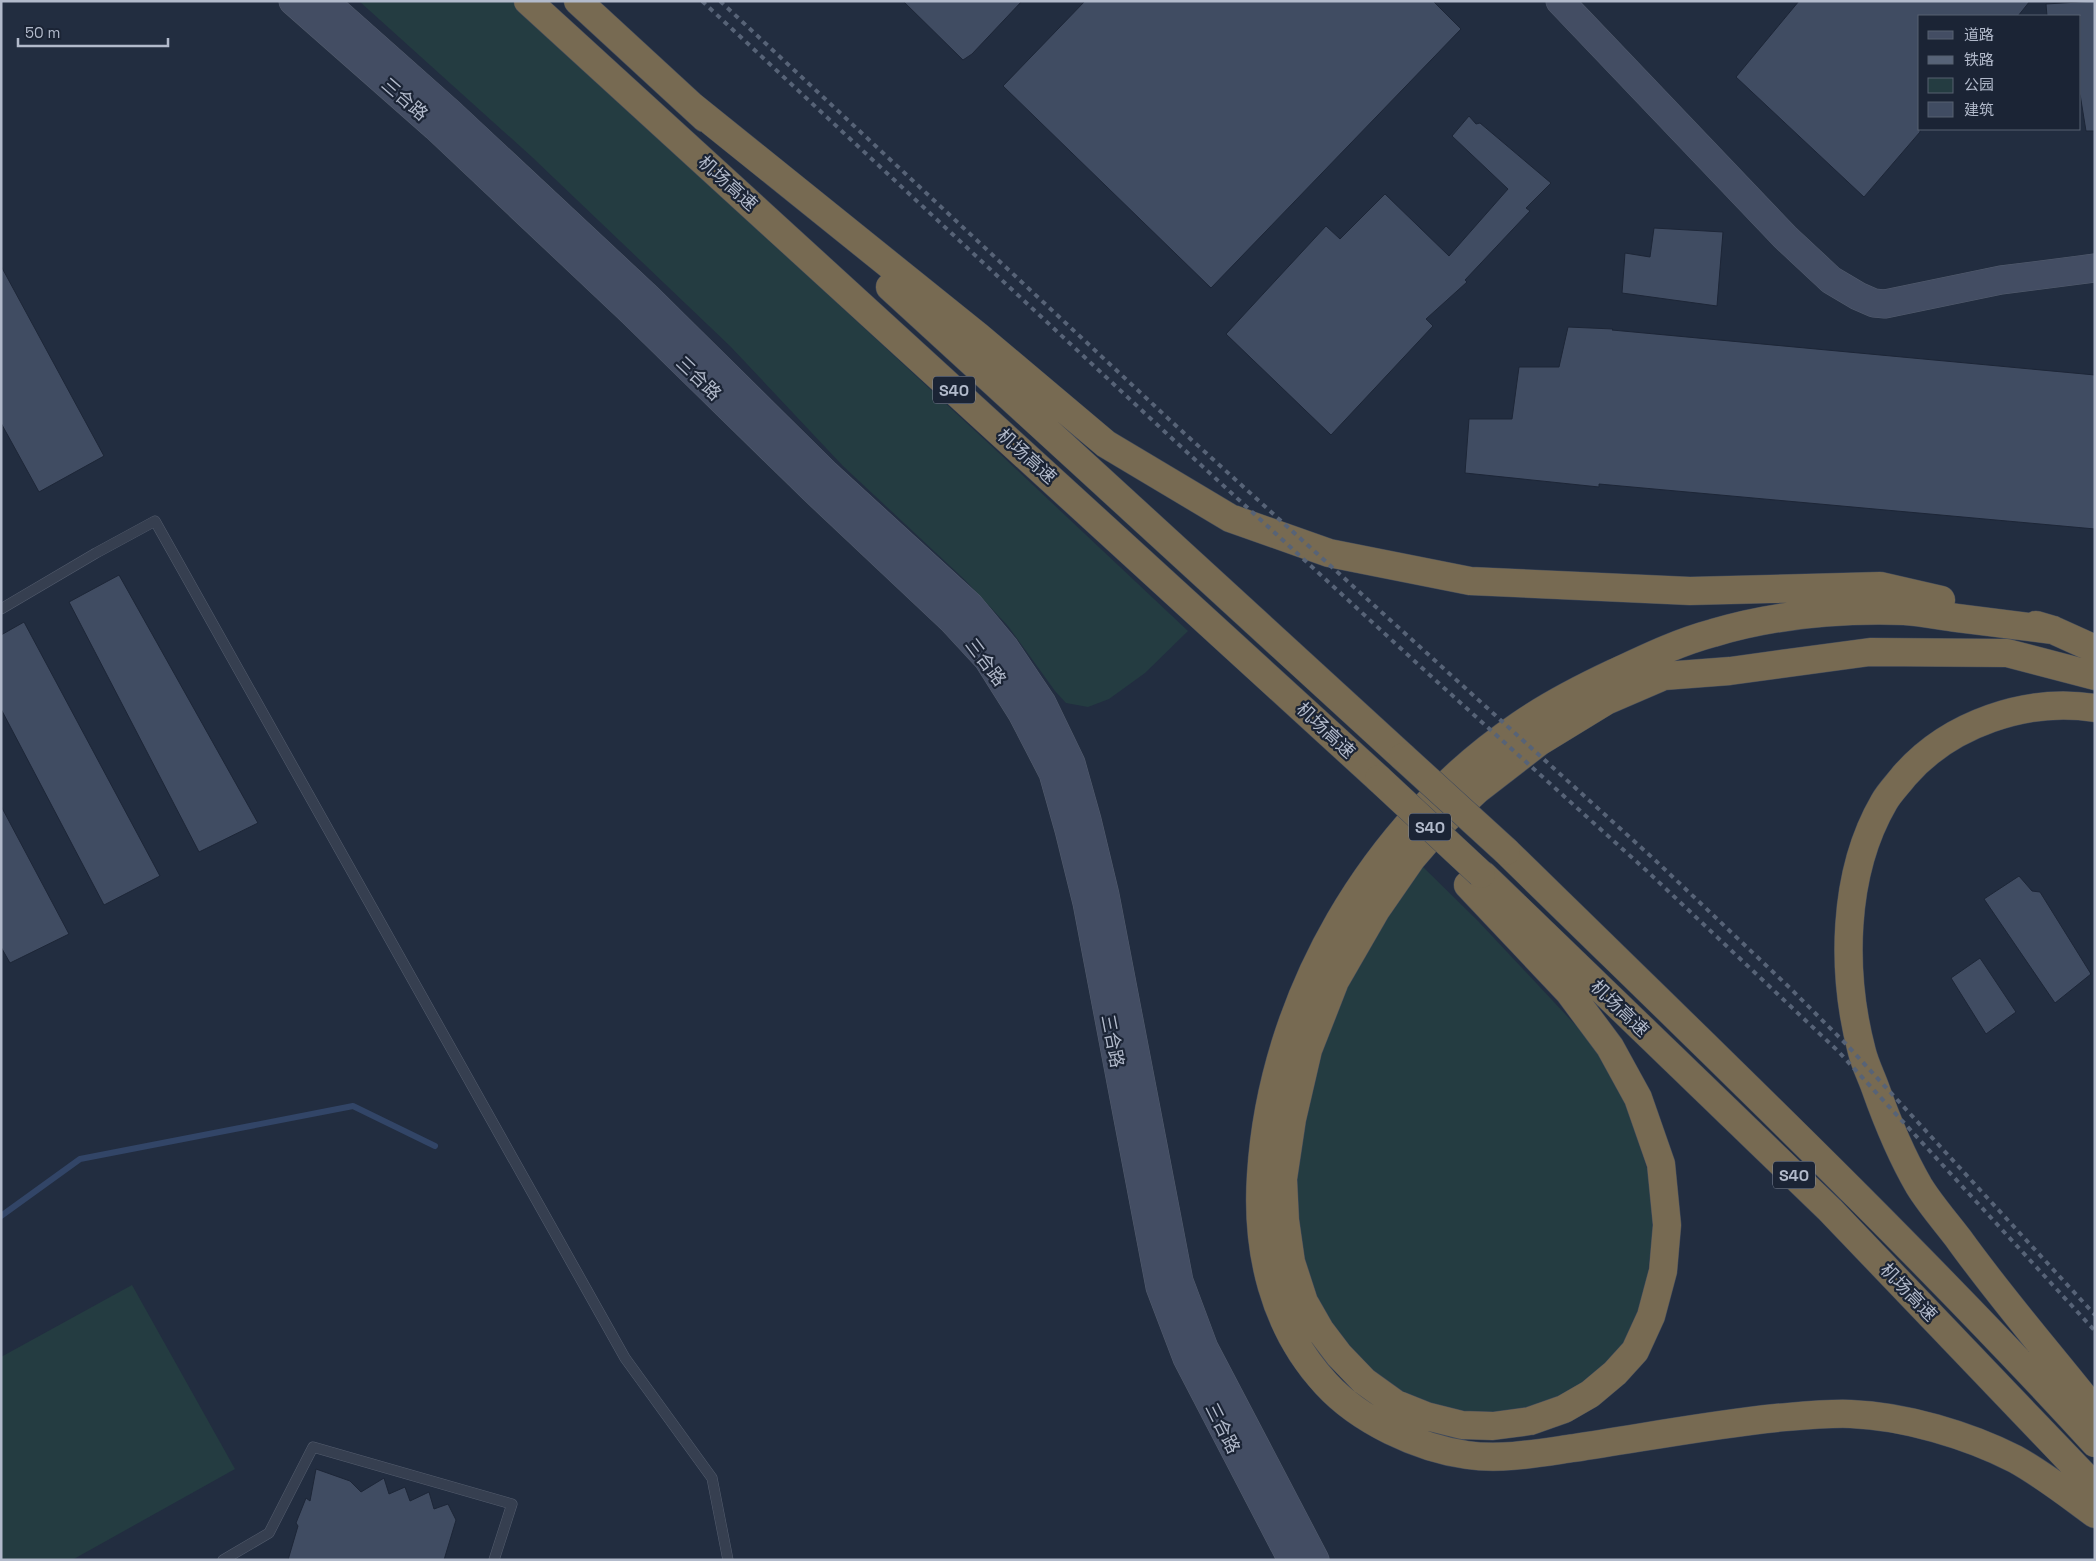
<svg xmlns="http://www.w3.org/2000/svg" width="2096" height="1561" viewBox="0 0 2096 1561" font-family="'Space Grotesk','Noto Sans SC',sans-serif">
  <style>
    .green { fill: #243c41 }
    .lines { fill: none; stroke-linecap: round; stroke-linejoin: round }
    .stream { stroke: #324567; stroke-width: 6 }
    .building { fill: #404c62; stroke: #1d2637 }
    .lane-casing { stroke: #545d6e; stroke-width: 11 }
    .secondary-casing { stroke: #545d6e; stroke-width: 29 }
    .highway-casing { stroke: #414a5b; stroke-width: 29 }
    .lane { stroke: #363f50; stroke-width: 10 }
    .secondary { stroke: #434d63; stroke-width: 28 }
    .highway { stroke: #776a52; stroke-width: 28 }
    .rail { stroke: #576377; stroke-width: 4; stroke-dasharray: 5 5; stroke-linecap: butt }
    .highway-bridge-casing { stroke: #414a5b; stroke-width: 29; stroke-linecap: butt }
    .highway-bridge { stroke: #776a52; stroke-width: 28 }
    .labels { text-anchor: middle; dominant-baseline: central; stroke-width: 4.5; stroke-linejoin: round; paint-order: stroke }
    .shield { fill: #1b2435; stroke: #858d9e; stroke-width: 1 }
    .shield-label { font-size: 16px; font-weight: bold; fill: #b2bacb }
    .street-label { font-size: 18px; fill: #b2bacb; stroke: #1b2435 }
  </style>
  <rect width="100%" height="100%" fill="#222d40"/>
  <path class="green" d="M359,1H512L1000,454L1188,631L1145,673L1109,699L1088,707L1066,703L1055,691L1008,626L965,580L843,466L730,346L532,157Z
    M1421,865L1478,921L1596,1047L1628,1109L1649,1175L1653,1233L1645,1294L1622,1346L1582,1387L1544,1404L1512,1413L1465,1415L1421,1404L1387,1387L1327,1325L1304,1277L1296,1225L1294,1169L1309,1088L1330,1019L1364,947Z
    M132,1285L235,1469L72,1560H1V1357Z"/>
  <g class="lines">
    <path class="stream" d="M1,1216L80,1159L353,1106L435,1146"/>
  </g>
  <path class="building" d="M903,1H1022L972,54L963,60Z
    M1085,1H1433L1461,29L1211,288L1003,86Z
    M1799,1H2030L2018,16H1920V132L1864,197L1736,77Z
    M2095,1V131H2086L2080,94V16H2047L2046,4Z
    M1469,116L1476,124L1480,123L1551,183L1526,208L1530,211L1465,280L1467,282L1426,319L1433,326L1331,435L1226,334L1326,226L1340,239L1385,194L1449,256L1508,189L1452,136Z
    M1654,228L1723,232L1717,306L1622,293L1625,253L1650,257Z
    M1,266L104,456L39,492L1,423Z
    M1568,327L1613,329L1612,330L2095,375V529L1599,484V487L1465,473L1469,419H1512L1519,367H1559Z
    M119,575L258,823L199,852L69,602Z
    M24,622L160,876L104,905L1,709V635Z
    M1,806L69,934L10,963L1,947Z
    M2019,876L2032,891L2040,892L2091,974L2055,1003L1984,899Z
    M1980,958L2016,1012L1986,1034L1951,978Z
    M316,1469L350,1481L361,1492L384,1478L389,1494L405,1487L410,1501L429,1492L434,1509L448,1504L456,1520L444,1560H288L298,1526L296,1523L306,1498L310,1501Z"/>
  <g class="lines">
    <defs>
      <path id="lane" d="M1,609L96,553L155,521L625,1358L712,1478L728,1560
        M223,1560L269,1533L313,1447L512,1504L494,1560"/>
      <path id="secondary" d="M293,1L436,127L632,312L814,490L952,620L988,659L1022,713L1053,773L1069,830L1087,903L1160,1287L1187,1358L1292,1560
        M324,1L449,112L647,297L826,474L970,606L1005,648L1042,703L1071,763L1087,820L1105,895L1179,1281L1204,1348L1315,1560
        M1560,1L1785,237L1831,280L1858,296L1874,303L1885,304L2001,280L2095,268"/>
      <path id="highway" d="M528,1L1379,779
        M578,1L705,118
        M692,106L979,337L1106,444L1230,518L1329,553L1470,581L1690,591L1880,586L1941,600
        M890,287L1403,757
        M2036,625L2053,630L2095,649
        M2053,630C2021,626 1989,622 1957,618C1940,616 1922,612 1904,611C1842,609 1773,615 1713,633C1679,642 1646,658 1614,673C1582,688 1549,705 1520,725C1373,825 1272,997 1261,1175C1256,1250 1273,1327 1326,1384C1360,1421 1418,1448 1467,1455C1502,1460 1539,1453 1574,1448C1641,1438 1708,1425 1776,1418C1800,1416 1826,1413 1851,1414C1904,1416 1968,1435 2015,1459C2044,1475 2069,1495 2095,1514
        M2095,708C2027,697 1949,724 1904,776C1898,784 1889,793 1884,802C1842,874 1841,973 1862,1052C1865,1064 1871,1076 1875,1087C1887,1121 1901,1155 1919,1186C1930,1204 1945,1221 1958,1238C2001,1298 2049,1353 2095,1411
        M1506,851C1705,1046 1907,1238 2095,1443
        M1483,875L1830,1210L2095,1487
        M1468,885L1569,992L1610,1047L1638,1098L1661,1164L1667,1225L1663,1271L1651,1316L1635,1351L1615,1373L1590,1394L1564,1409L1530,1421L1493,1426L1462,1425L1426,1416L1396,1404L1364,1381L1339,1355L1320,1330L1304,1302L1291,1262L1285,1220L1283,1179L1292,1119L1308,1050L1335,981L1376,910L1412,858L1444,821L1477,790L1539,742L1606,701L1664,676L1730,671L1870,652L2007,653L2095,676"/>
    </defs>
    <use href="#lane" class="lane-casing"/>
    <use href="#secondary" class="secondary-casing"/>
    <use href="#highway" class="highway-casing"/>
    <use href="#lane" class="lane"/>
    <use href="#secondary" class="secondary"/>
    <use href="#highway" class="highway"/>
    <path class="rail" d="M702,1L1165,432L1433,678L1648,872L1838,1051L2095,1331
      M720,1L1173,423L1656,861L1791,989L1846,1044L2095,1315"/>
    <defs>
      <path id="highway-bridge" d="M1403,757L1506,851
        M1379,779L1481,874"/>
    </defs>
    <use href="#highway-bridge" class="highway-bridge-casing"/>
    <use href="#highway-bridge" class="highway-bridge"/>
  </g>
  <g class="labels">
    <g class="shield">
      <rect x="933" y="376.5" width="42" height="27" rx="4"/>
      <rect x="1409" y="813.5" width="42" height="27" rx="4"/>
      <rect x="1773" y="1161.5" width="42" height="27" rx="4"/>
    </g>
    <g class="shield-label">
      <text x="954" y="390">S40</text>
      <text x="1430" y="827">S40</text>
      <text x="1794" y="1175">S40</text>
    </g>
    <g class="street-label">
      <text transform="translate(405 99) rotate(41)">三合路</text>
      <text transform="translate(728 183) rotate(42)">机场高速</text>
      <text transform="translate(699 378) rotate(44)">三合路</text>
      <text transform="translate(1027 456) rotate(42)">机场高速</text>
      <text transform="translate(986 662) rotate(53)">三合路</text>
      <text transform="translate(1326 730) rotate(43)">机场高速</text>
      <text transform="translate(1620 1008) rotate(44)">机场高速</text>
      <text transform="translate(1113 1041) rotate(79)">三合路</text>
      <text transform="translate(1909 1292) rotate(46)">机场高速</text>
      <text transform="translate(1223 1428) rotate(63)">三合路</text>
    </g>
  </g>
  <rect width="2096" height="1561" fill="none" stroke="#b2bacb" stroke-width="5"/>
  <rect x="1918" y="15" width="162" height="115" fill="#1b2435" stroke="#576071"/>
  <rect x="1928" y="31" width="25" height="8" fill="#434d63" stroke="#576071"/>
  <text x="1964" y="40" font-size="15" fill="#b2bacb">道路</text>
  <rect x="1928" y="56" width="25" height="8" fill="#576377" stroke="#576071"/>
  <text x="1964" y="65" font-size="15" fill="#b2bacb">铁路</text>
  <rect x="1928" y="78" width="25" height="15" fill="#243c41" stroke="#576071"/>
  <text x="1964" y="90" font-size="15" fill="#b2bacb">公园</text>
  <rect x="1928" y="102" width="25" height="15" fill="#404c62" stroke="#576071"/>
  <text x="1964" y="115" font-size="15" fill="#b2bacb">建筑</text>
  <path d="M18 38v8h150v-8" fill="none" stroke="#b2bacb" stroke-width="2.5"/>
  <text x="25" y="38" font-size="15" fill="#b2bacb" stroke="#1b2435" stroke-width="4" paint-order="stroke">50 m</text>
</svg>
